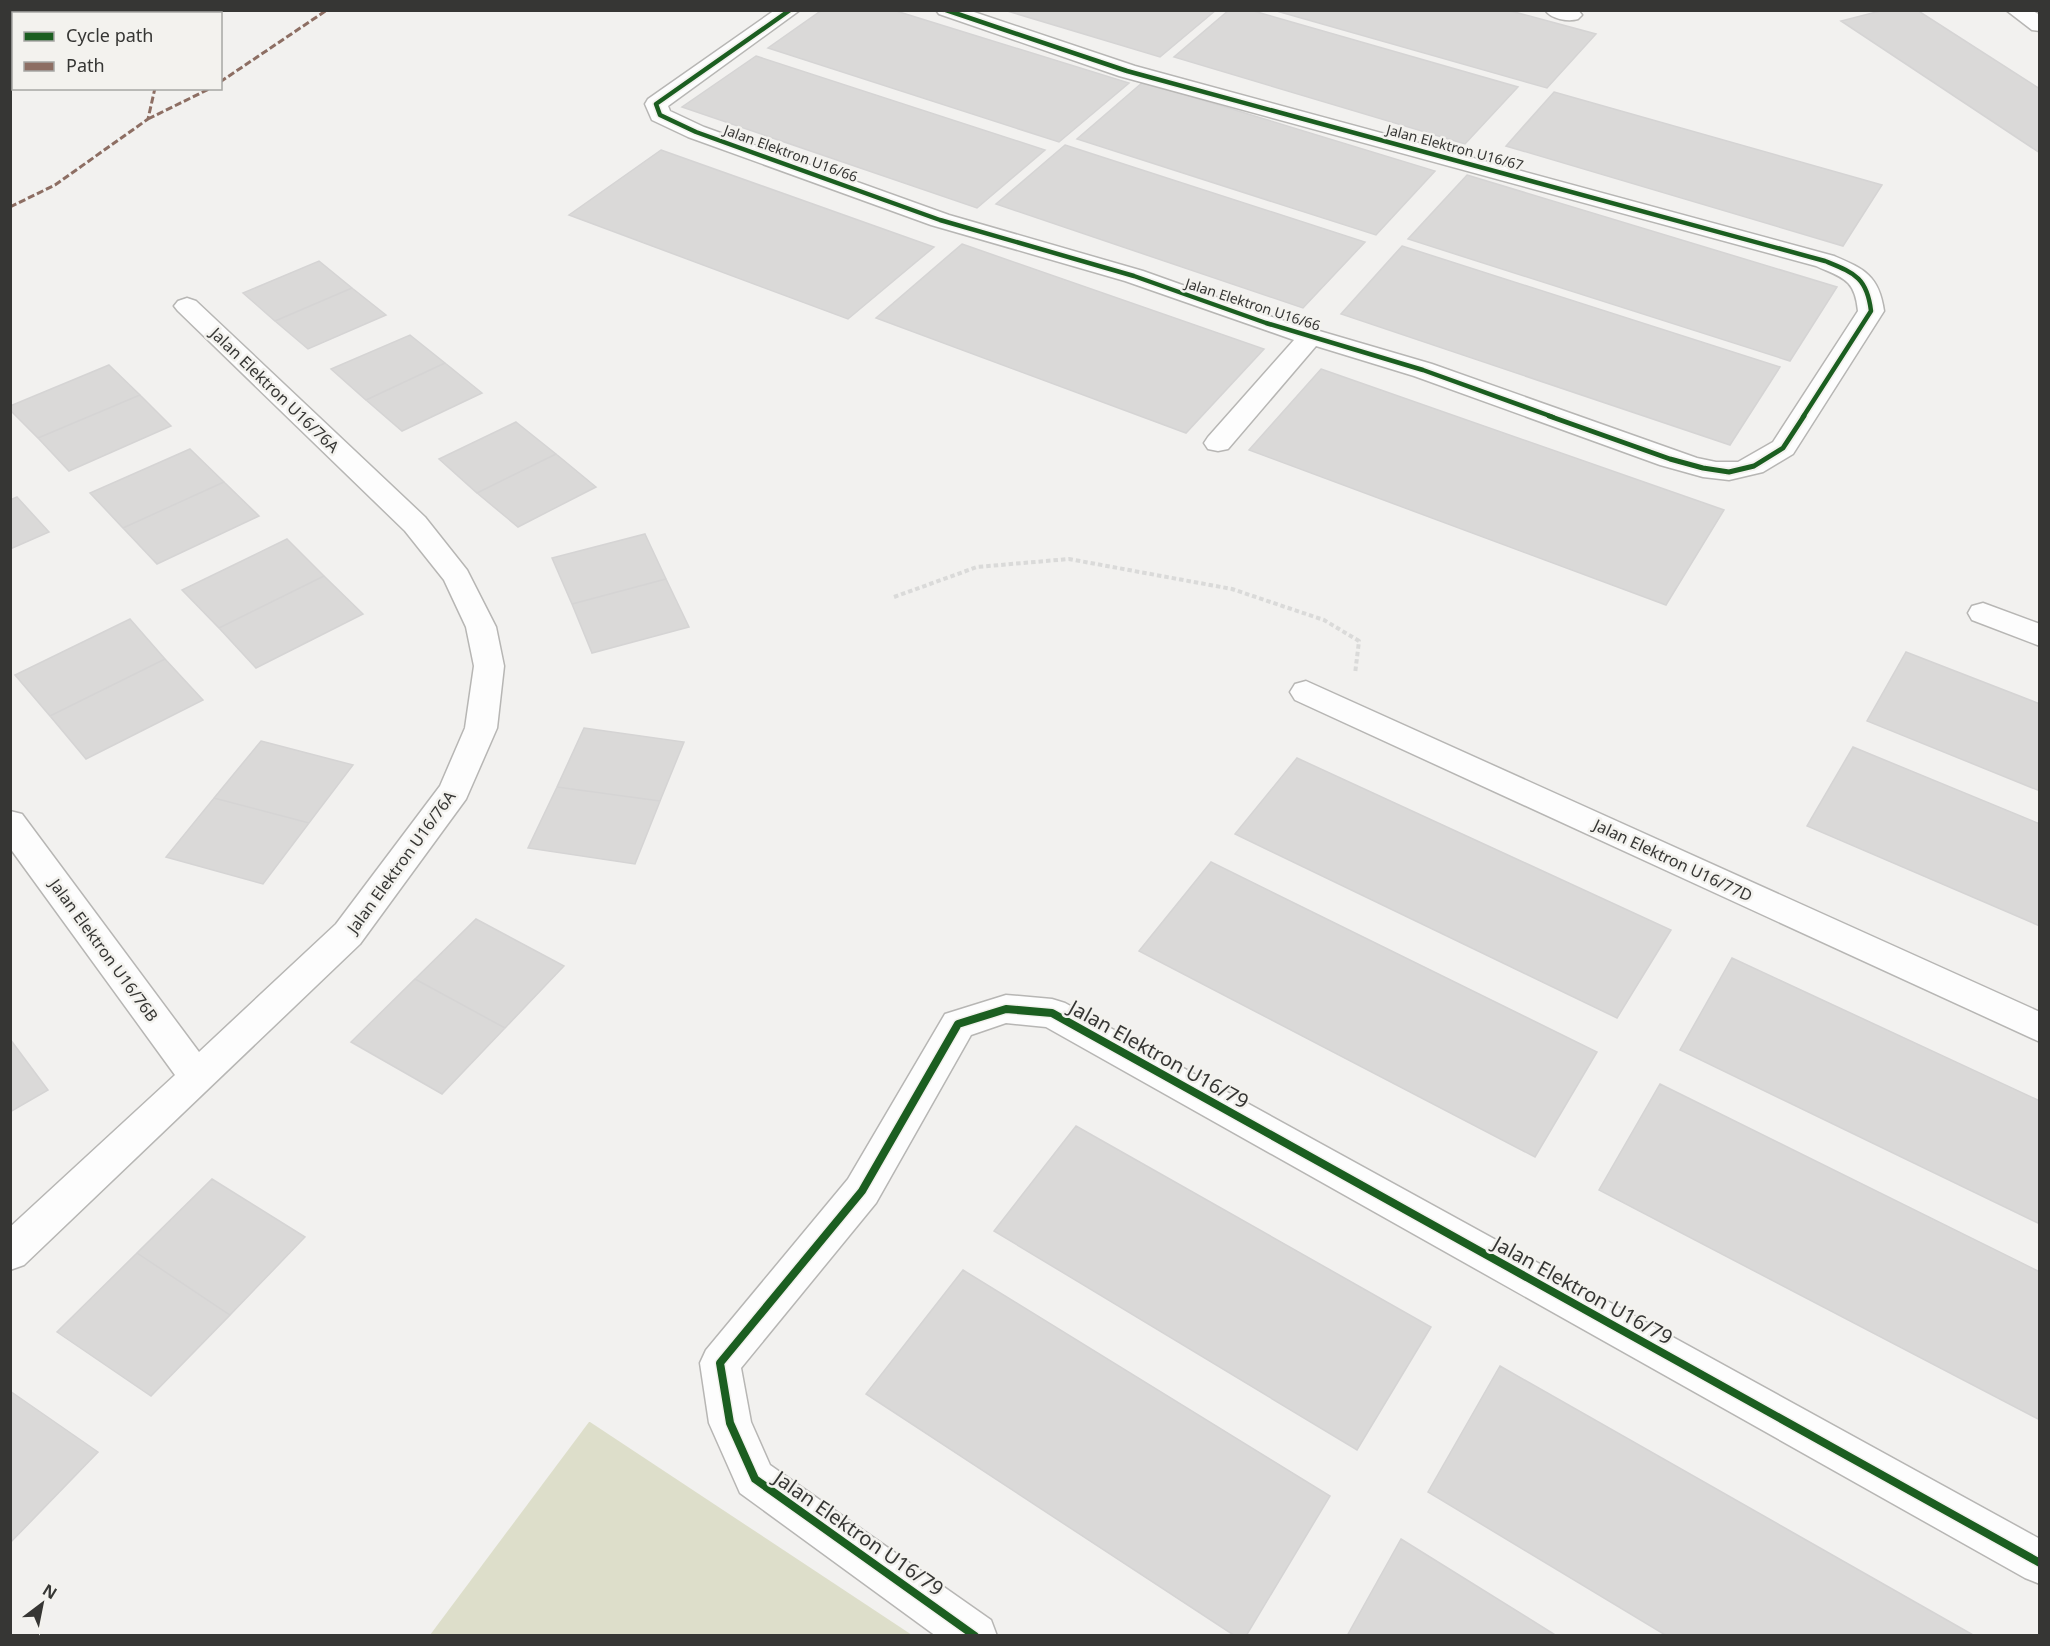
<svg xmlns="http://www.w3.org/2000/svg" width="2050" height="1646" viewBox="0 0 2050 1646" font-family="'Noto Sans',sans-serif">
  <style>
    .green { fill: #dddeca }
    .building { fill: #dad9d8; stroke: #d5d4d4; stroke-width: 1.5 }
    .lines { fill: none; stroke-linecap: round; stroke-linejoin: round }
    .minor-casing { stroke: #b7b6b4; stroke-width: 3 }
    .path { stroke: #dadad9; stroke-width: 4; stroke-dasharray: 4.5 3; stroke-linecap: butt }
    .minor { fill: #fdfdfd; fill-rule: evenodd }
    .quiet { stroke: #8d6e63; stroke-width: 3; stroke-dasharray: 7 3; stroke-linecap: butt }
    .cycleway-far2-casing { stroke: #f3f2ee; stroke-width: 8 }
    .cycleway-far1-casing { stroke: #f3f2ee; stroke-width: 9 }
    .cycleway-casing { stroke: #f3f2ee; stroke-width: 11 }
    .cycleway-far2 { stroke: #1b5e20; stroke-width: 4.5 }
    .cycleway-far1 { stroke: #1b5e20; stroke-width: 5 }
    .cycleway { stroke: #1b5e20; stroke-width: 8 }
    .labels { text-anchor: middle; dominant-baseline: central; stroke-width: 5; stroke-linejoin: round; paint-order: stroke }
    .far-street-label { font-size: 14px; fill: #363634; stroke: #f3f2ee }
    .street-label { font-size: 16px; fill: #363634; stroke: #f3f2ee }
    .near-street-label { font-size: 20px; fill: #363634; stroke: #f3f2ee }
  </style>
  <rect width="100%" height="100%" fill="#f2f1ef"/>
  <path class="green" d="M589,1422H590L912,1635H430Z"/>
  <path class="building" d="M822,10H893L1129,83L1059,142L768,48Z
    M1004,10H1216L1160,57Z
    M1229,10H1250L1518,87L1465,144L1174,57Z
    M1273,10H1507L1596,34L1547,88Z
    M1884,10H1917L2040,89V153L1841,21Z
    M756,56L1045,150L977,208L682,107Z
    M1143,82L1435,171L1376,235L1077,139Z
    M1554,92L1882,185L1843,246L1506,146Z
    M1065,145L1365,242L1303,308L996,204Z
    M661,150L934,247L848,319L569,215Z
    M1467,175L1837,287L1790,361L1408,239Z
    M962,244L1264,349L1186,433L876,318Z
    M1402,246L1780,367L1730,445L1341,314Z
    M319,261L352,288L275,321L243,293Z
    M352,288L386,315L308,349L275,321Z
    M410,335L445,363L366,400L331,369Z
    M445,363L482,393L402,431L366,400Z
    M109,365L140,395L38,438L10,410V406Z
    M1321,369L1724,510L1666,605L1249,450Z
    M140,395L171,426L69,471L38,438Z
    M516,422L556,454L477,493L439,459Z
    M190,449L224,482L123,528L90,493Z
    M556,454L596,487L518,527L477,493Z
    M224,482L259,516L157,564L123,528Z
    M17,497L49,532L10,549V500Z
    M645,534L666,579L572,604L552,558Z
    M287,539L324,576L219,628L182,590Z
    M324,576L363,614L256,668L219,628Z
    M666,579L689,627L592,653L572,604Z
    M130,619L165,659L50,716L15,675Z
    M1906,652L2040,704V791L1867,721Z
    M165,659L203,700L86,759L50,716Z
    M584,728L684,742L660,801L557,787Z
    M261,741L353,765L309,823L214,798Z
    M1853,747L2040,824V926L1807,826Z
    M1297,758L1671,930L1617,1018L1235,834Z
    M557,787L660,801L635,864L528,848Z
    M214,798L309,823L263,884L166,857Z
    M1211,862L1597,1052L1535,1157L1139,951Z
    M476,919L564,966L505,1028L415,979Z
    M1732,958L2040,1101V1224L1680,1050Z
    M415,979L505,1028L442,1094L351,1042Z
    M10,1039L48,1090L10,1112Z
    M1660,1084L2040,1272V1420L1599,1190Z
    M1076,1126L1431,1327L1357,1450L994,1231Z
    M212,1179L305,1237L230,1315L137,1253Z
    M137,1253L230,1315L151,1396L57,1332Z
    M963,1270L1330,1496L1246,1636H1235L866,1394Z
    M1500,1366L1975,1636H1667L1428,1492Z
    M10,1391L98,1452L10,1543Z
    M1401,1539L1557,1636H1347Z"/>
  <g class="lines">
    <defs>
      <path id="minor" d="M775,10H800L668,106L670,111L704,127L949,215L1143,271L1275,318L1432,364L1697,458L1716,462H1738L1773,442L1858,311C1855,279 1843,278 1816,266L1119,76L939,14L936,10H968L1135,66L1834,256C1864,269 1879,275 1884,311L1793,454L1763,472L1729,480L1703,477L1660,465L1414,376L1316,346L1228,449L1218,451L1208,449L1204,443L1208,437L1294,340L1125,281L931,225L688,137L652,120L645,104L648,99Z
        M1545,10H1578L1582,15L1578,19C1568,22 1551,19 1545,10Z
        M2006,10H2031L2040,15V31L2032,30Z
        M187,298L196,301L425,517L467,570L496,627L504,666L497,728L466,799L360,944L24,1265L10,1270V1227L175,1075L10,848V811L22,814L199,1052L336,924L440,786L465,728L474,666L466,627L444,580L405,531L178,311L174,306L178,301Z
        M1983,603L2040,624V646L1972,620L1968,613L1972,606Z
        M1306,681L2040,1012V1042L1295,700L1290,692L1295,684Z
        M1006,995L1052,999L1065,1003L2040,1539V1584L2025,1578L1046,1027L1006,1023L971,1035L876,1203L741,1368L751,1422L770,1465L991,1620L997,1636H936L740,1493L709,1423L700,1363L706,1350L848,1179L945,1014Z"/>
    </defs>
    <use href="#minor" class="minor-casing"/>
    <path class="path" d="M894,597L977,567L1069,559L1232,589L1324,620L1359,641L1355,674"/>
    <use href="#minor" class="minor"/>
    <path class="quiet" d="M164,14L170,10
      M181,14L183,10
      M220,82L327,10
      M10,89L14,88
      M148,119L211,88
      M10,207L55,185L148,119L155,88"/>
    <defs>
      <path id="cycleway-far2" d="M790,10L656,104L660,115L696,132L940,220L1134,276L1266,323L1423,370L1553,417
        M946,10L1127,71L1825,261C1854,273 1867,277 1871,311L1803,417"/>
      <path id="cycleway-far1" d="M1549,416L1670,459L1703,468L1729,472L1754,466L1783,448L1804,416"/>
      <path id="cycleway" d="M975,1636L755,1479L730,1423L720,1363L862,1191L958,1024L1006,1009L1052,1013L2040,1563"/>
    </defs>
    <use href="#cycleway-far2" class="cycleway-far2-casing"/>
    <use href="#cycleway-far1" class="cycleway-far1-casing"/>
    <use href="#cycleway" class="cycleway-casing"/>
    <use href="#cycleway-far2" class="cycleway-far2"/>
    <use href="#cycleway-far1" class="cycleway-far1"/>
    <use href="#cycleway" class="cycleway"/>
  </g>
  <g class="labels">
    <g class="far-street-label">
      <text transform="translate(1455 147) rotate(15)">Jalan Elektron U16/67</text>
      <text transform="translate(791 153) rotate(20)">Jalan Elektron U16/66</text>
      <text transform="translate(1253 304) rotate(18)">Jalan Elektron U16/66</text>
    </g>
    <g class="street-label">
      <text transform="translate(275 390) rotate(44)">Jalan Elektron U16/76A</text>
      <text transform="translate(1673 860) rotate(25)">Jalan Elektron U16/77D</text>
      <text transform="translate(401 862) rotate(-54)">Jalan Elektron U16/76A</text>
      <text transform="translate(104 950) rotate(54)">Jalan Elektron U16/76B</text>
    </g>
    <g class="near-street-label">
      <text transform="translate(1159 1054) rotate(29)">Jalan Elektron U16/79</text>
      <text transform="translate(1583 1290) rotate(29)">Jalan Elektron U16/79</text>
      <text transform="translate(859 1533) rotate(35)">Jalan Elektron U16/79</text>
    </g>
  </g>
  <rect width="2050" height="1646" fill="none" stroke="#363634" stroke-width="24"/>
  <rect x="12" y="12" width="210" height="78" fill="#f3f2ee" stroke="#a7a7a4" stroke-width="1.5"/>
  <rect x="24" y="32" width="30" height="9" fill="#1b5e20" stroke="#a7a7a4" stroke-width="1.5"/>
  <text x="66" y="42" font-size="18" fill="#363634">Cycle path</text>
  <rect x="24" y="62" width="30" height="9" fill="#8d6e63" stroke="#a7a7a4" stroke-width="1.5"/>
  <text x="66" y="72" font-size="18" fill="#363634">Path</text>
  <g transform="translate(42 1604) rotate(32)" stroke="#f3f2ee" stroke-width="4.5" paint-order="stroke">
  <path d="M0-4.5L10 22L0 15L-10 22Z" fill="#363634"/>
  <text y="-9" font-size="16" font-weight="bold" text-anchor="middle" fill="#363634">N</text>
  </g>
</svg>
